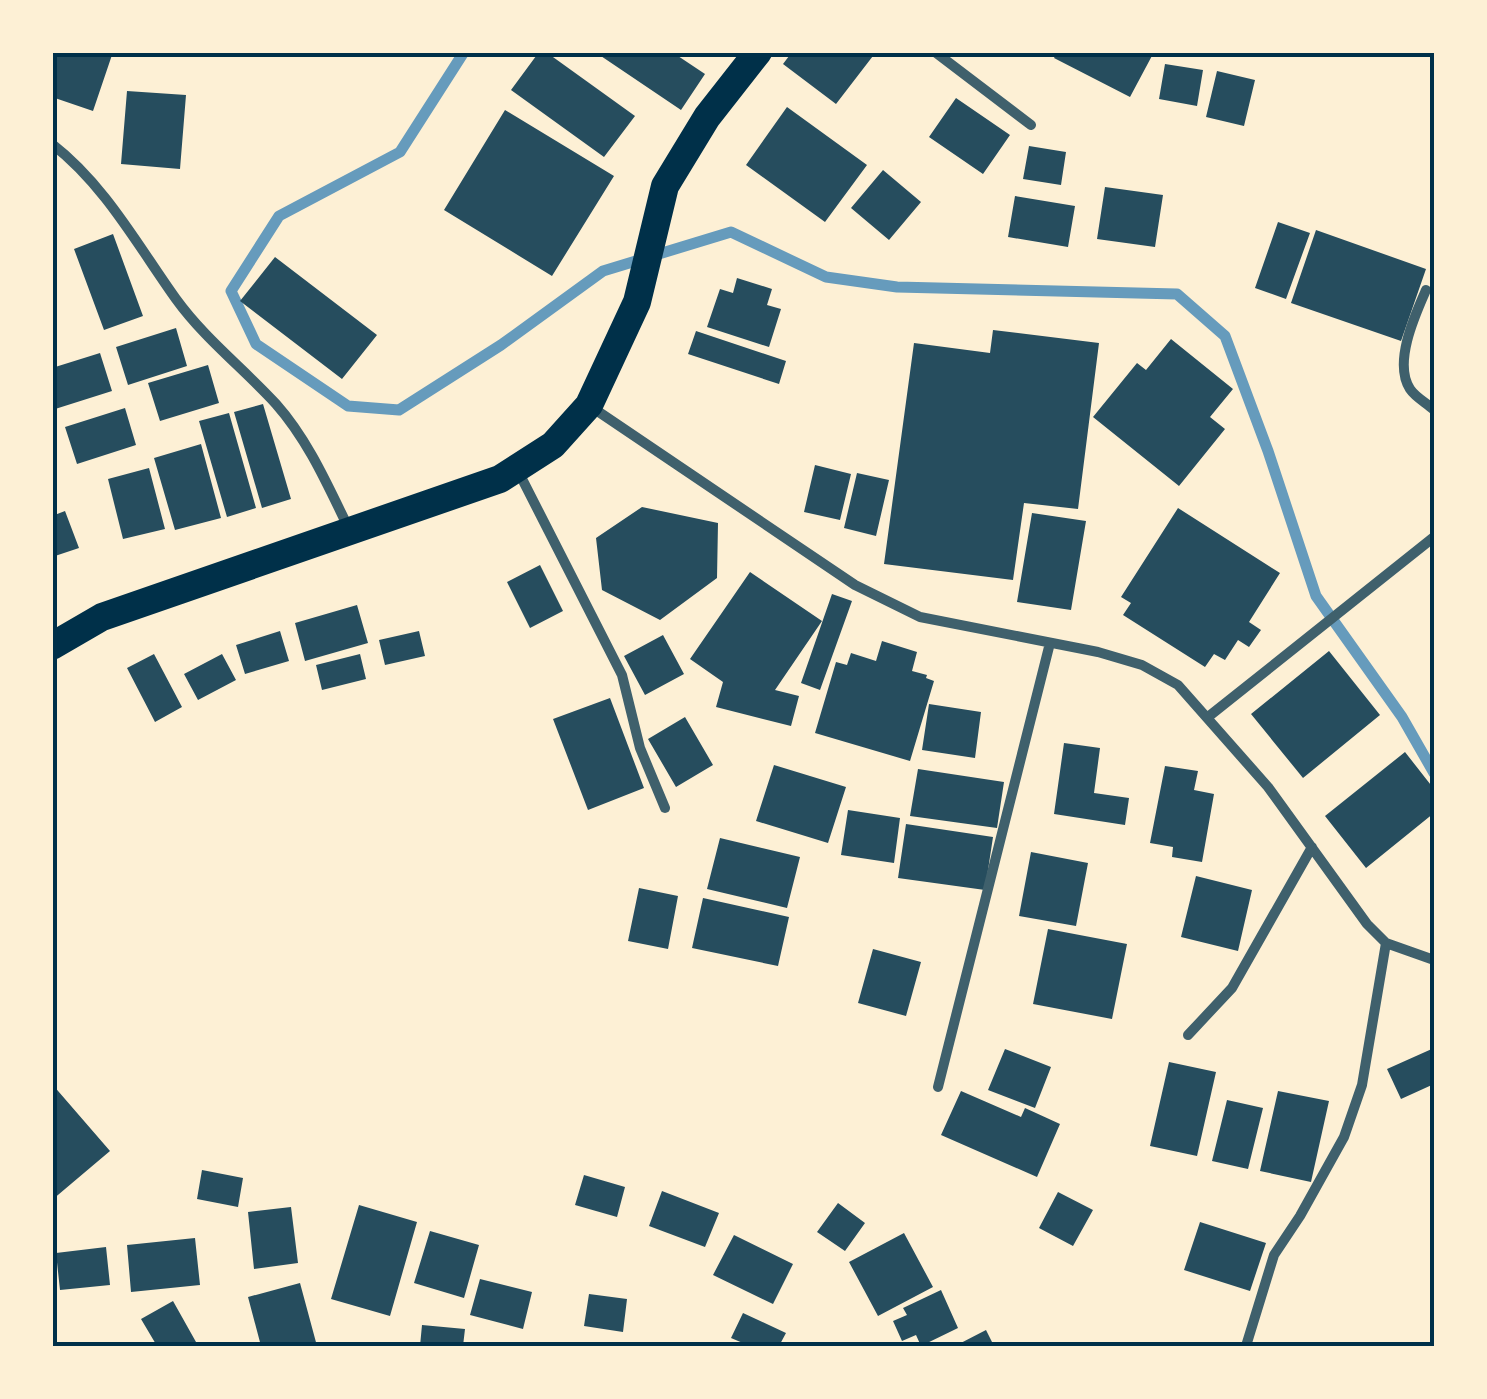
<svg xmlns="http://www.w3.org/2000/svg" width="1487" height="1399" viewBox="0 0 1487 1399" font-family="'Public Sans',sans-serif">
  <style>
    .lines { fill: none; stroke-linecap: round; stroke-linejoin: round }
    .stream { stroke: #669bbc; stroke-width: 11 }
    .building { fill: #264d5e }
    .minor { stroke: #3f606c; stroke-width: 10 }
    .trunk { stroke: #003049; stroke-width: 28 }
    .neatline { fill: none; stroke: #003049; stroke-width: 4 }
  </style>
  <rect width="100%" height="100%" fill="#fdf0d5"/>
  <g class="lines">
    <path class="stream" d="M464,52L400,152L279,216L231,291L256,344L348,406L399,410L501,345L603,271L731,232L826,277L897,287L1177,294L1225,336L1268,451L1316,596L1402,717L1434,773"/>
  </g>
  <path class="building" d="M52,52H113L93,111L52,97Z
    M539,52H546L635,116L604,157L511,90Z
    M595,52H672L705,74L681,110Z
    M792,52H876L836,104L783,64Z
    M1057,52H1154L1130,97L1054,58Z
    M1165,64L1203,70L1197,106L1159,99Z
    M1217,71L1255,80L1244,126L1206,117Z
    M127,91L186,95L180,169L121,164Z
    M956,98L1010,135L983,174L929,137Z
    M787,107L867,165L825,222L746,165Z
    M505,110L614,176L552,276L444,210Z
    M1029,146L1066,152L1061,185L1023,179Z
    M883,170L921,202L889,240L851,208Z
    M1105,187L1163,195L1155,247L1097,239Z
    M1015,196L1075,206L1068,247L1008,237Z
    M1278,222L1310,233L1286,299L1255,288Z
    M1316,230L1426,269L1401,341L1291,303Z
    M113,234L143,316L104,330L74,249Z
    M275,257L377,335L342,379L240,301Z
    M737,278L772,289L767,305L781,309L769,347L707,327L720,289L733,293Z
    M176,328L187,366L128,385L116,347Z
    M993,330L1099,343L1078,509L1024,503L1013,580L884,564L914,343L990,353Z
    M696,331L786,361L779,384L688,354Z
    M1171,339L1233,389L1210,417L1225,429L1179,486L1093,417L1137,363L1146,370Z
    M100,353L112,391L52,410V368Z
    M208,365L219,403L160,421L148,383Z
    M263,404L291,499L262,508L234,412Z
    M125,408L136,445L77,464L65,427Z
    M229,413L256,508L227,517L199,421Z
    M201,444L221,518L175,530L154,458Z
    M815,465L851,474L840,520L804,512Z
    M149,468L165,529L123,539L108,479Z
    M857,473L889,480L876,536L844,528Z
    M642,507L718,523L717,578L660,620L602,590L596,538Z
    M1178,508L1280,573L1249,622L1261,630L1249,647L1238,640L1225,660L1214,654L1205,667L1123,615L1131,603L1121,597Z
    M65,511L79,548L52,557V516Z
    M1032,513L1086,521L1071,610L1017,602Z
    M540,565L563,611L530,628L507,582Z
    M750,572L822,621L775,690L799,696L791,726L716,707L723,682L690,659Z
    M832,594L852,601L820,690L801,683Z
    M357,605L368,643L305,661L295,623Z
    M280,631L289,661L245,674L236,645Z
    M419,631L425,656L385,665L379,640Z
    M663,635L684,674L645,695L624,656Z
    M882,641L917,652L912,671L927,675L926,678L934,681L910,761L815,733L836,662L847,665L851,653L876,661Z
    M1329,651L1380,715L1303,778L1251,714Z
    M154,654L182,707L155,722L127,668Z
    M222,654L236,680L198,700L184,674Z
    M360,654L366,679L322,690L316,665Z
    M610,698L644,788L588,810L553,719Z
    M929,704L981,712L975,758L922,750Z
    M685,717L713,765L676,787L648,739Z
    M1064,743L1100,748L1094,793L1129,798L1125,825L1054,814Z
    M1405,752L1434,789V813L1366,868L1325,816Z
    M774,765L846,787L828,843L756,821Z
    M1165,766L1198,771L1194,790L1214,794L1202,862L1172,857L1173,847L1150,843Z
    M918,769L1004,782L997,828L910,816Z
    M848,810L900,818L894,863L841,855Z
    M906,824L993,837L985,890L898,878Z
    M720,838L800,857L787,908L707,889Z
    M1031,852L1088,863L1076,926L1019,916Z
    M1196,876L1252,890L1238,951L1181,937Z
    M639,888L678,896L668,949L628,941Z
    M703,898L789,917L778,966L692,948Z
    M1048,929L1127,944L1112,1019L1033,1004Z
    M873,949L921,962L906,1016L858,1003Z
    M1434,1048V1084L1401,1099L1387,1069Z
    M1005,1049L1051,1067L1035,1108L988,1090Z
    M1169,1062L1216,1072L1197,1156L1150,1146Z
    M52,1084L110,1151L52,1200Z
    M961,1091L1021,1117L1025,1108L1060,1124L1037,1177L941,1135Z
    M1278,1091L1329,1101L1311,1182L1260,1171Z
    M1227,1100L1263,1108L1248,1169L1212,1161Z
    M202,1170L243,1178L238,1207L197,1199Z
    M584,1175L625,1187L617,1217L575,1205Z
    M662,1191L719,1213L705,1247L649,1226Z
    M1058,1192L1093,1210L1073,1246L1039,1228Z
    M838,1203L865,1223L845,1251L817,1232Z
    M359,1205L417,1222L390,1316L331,1299Z
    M291,1207L298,1263L254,1269L248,1212Z
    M1200,1222L1266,1243L1250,1291L1184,1270Z
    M430,1231L479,1245L464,1298L414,1283Z
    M904,1233L933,1287L878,1316L849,1262Z
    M734,1235L793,1264L773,1304L713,1275Z
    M195,1238L200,1285L131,1292L127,1245Z
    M106,1247L110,1285L60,1290L56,1253Z
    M480,1279L532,1292L523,1329L470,1315Z
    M300,1283L317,1346H261L248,1297Z
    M941,1290L958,1328L921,1346L916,1335L902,1341L893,1321L907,1315L903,1308Z
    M589,1294L627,1299L623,1332L584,1326Z
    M173,1301L196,1342L187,1346H157L141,1319Z
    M743,1313L786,1333L779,1346H750L731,1338Z
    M422,1325L465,1329L463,1346H420Z
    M986,1330L994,1346H955Z"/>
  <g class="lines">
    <path class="minor" d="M935,52L1031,125
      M52,144C105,185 138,246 176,299C205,339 243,368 276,404C308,440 328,486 349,529
      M1426,290C1415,315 1393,363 1410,389C1416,398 1427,403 1434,410
      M590,406L855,585L920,617L1098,652L1142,665L1178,685L1268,787L1367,924L1386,943L1434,960
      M517,469L622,675L640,748L665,808
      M1208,717L1434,537
      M1188,1035L1232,988L1312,847
      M938,1087L1050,643
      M1246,1346L1274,1255L1300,1216L1344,1137L1362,1085L1386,943"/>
    <path class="trunk" d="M52,646L102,617L500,479L553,445L589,405L637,302L665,186L707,117L758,52"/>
  </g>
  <rect width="1487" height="1399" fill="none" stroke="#fdf0d5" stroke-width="110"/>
  <rect x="55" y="55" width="1377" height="1289" class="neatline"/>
</svg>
